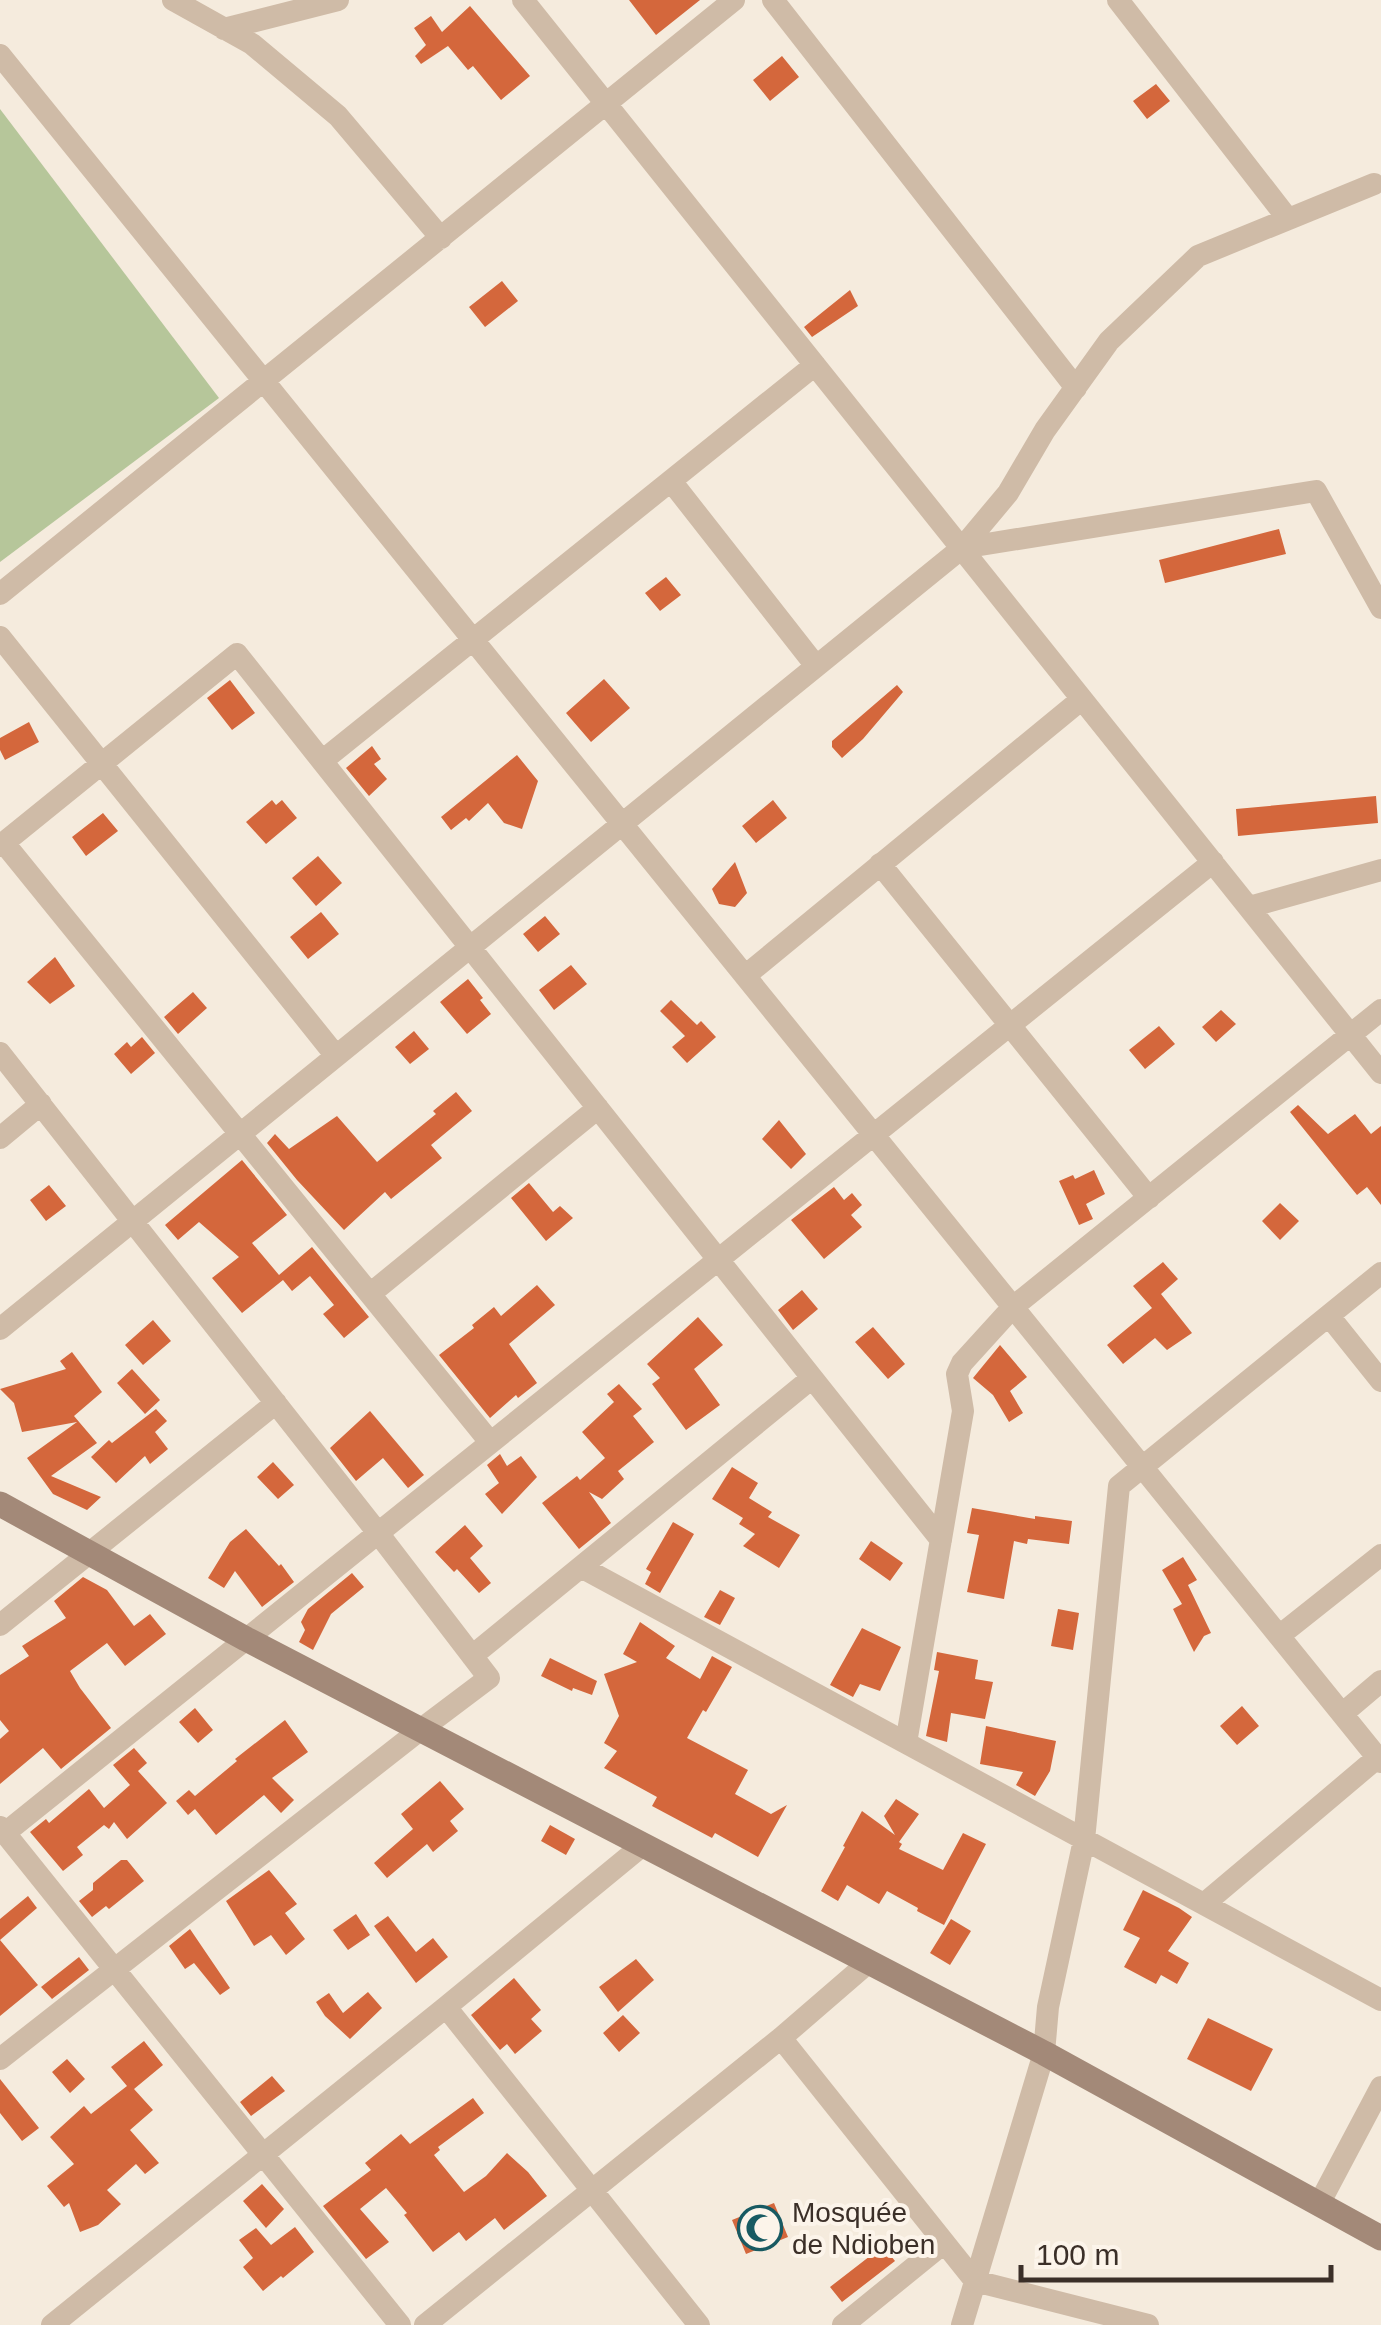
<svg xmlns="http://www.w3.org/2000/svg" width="1381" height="2325" viewBox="0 0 1381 2325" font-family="Arial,sans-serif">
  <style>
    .green { fill: #b6c69a }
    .building { fill: #d4673c }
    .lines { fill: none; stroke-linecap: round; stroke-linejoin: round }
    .street { stroke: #cfbba7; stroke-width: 22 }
    .secondary { stroke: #a38978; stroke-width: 25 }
    .labels { text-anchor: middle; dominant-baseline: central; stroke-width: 8; stroke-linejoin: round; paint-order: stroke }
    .poi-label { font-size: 28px; fill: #3b2f28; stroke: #fcf4ea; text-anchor: start }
  </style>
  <rect width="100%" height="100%" fill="#f5ebdd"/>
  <path class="green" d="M0,109L219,398L0,562Z"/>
  <path class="building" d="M629,0H700L656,35Z
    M470,6L530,76L501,100L473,66L468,70L448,46L421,64L415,56L426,45L414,28L431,16L442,32Z
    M782,56L799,77L770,101L753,80Z
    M1156,84L1170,101L1147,119L1133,101Z
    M502,281L518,301L485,327L469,307Z
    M850,290L858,306L812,337L804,327Z
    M1279,529L1286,554L1165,583L1159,560Z
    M666,577L681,595L660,611L645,593Z
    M604,679L630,708L591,742L566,713Z
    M230,680L255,713L232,730L207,698Z
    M897,685L903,692L863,739L842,758L832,747V741Z
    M29,722L39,742L5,760L0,750V738Z
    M372,746L381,759L374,764L387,779L369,796L346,768Z
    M517,755L538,781L522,829L504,823L488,803L469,821L466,818L451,830L441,817Z
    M1376,796L1378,823L1238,836L1236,809Z
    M272,800L276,805L282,800L297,818L266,844L246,822Z
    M773,800L787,818L756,843L742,826Z
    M103,813L118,831L86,856L72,837Z
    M318,856L342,883L316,906L292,878Z
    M735,862L747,893L735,907L719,904L712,889Z
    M321,912L339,934L308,959L290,937Z
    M545,916L560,934L538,952L523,934Z
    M55,957L75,986L50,1004L27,982Z
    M571,965L587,984L554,1010L539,990Z
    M468,979L483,998L480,1000L491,1014L467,1034L440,1002Z
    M193,992L207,1008L178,1034L164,1017Z
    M671,1000L697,1025L701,1021L716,1037L687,1063L672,1047L685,1036L660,1011Z
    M1221,1010L1236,1024L1216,1042L1202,1027Z
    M1159,1026L1175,1044L1145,1069L1129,1050Z
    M414,1031L429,1049L410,1064L395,1047Z
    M142,1037L155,1053L131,1074L114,1054L127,1042L131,1047Z
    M456,1092L472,1111L431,1145L442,1158L391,1199L385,1192L344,1230L297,1180L267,1143L275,1134L289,1149L337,1116L377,1162L436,1114L433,1111Z
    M1298,1105L1328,1134L1355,1114L1371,1134L1381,1126V1205L1367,1187L1357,1195L1290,1112Z
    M779,1120L806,1154L791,1169L762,1139Z
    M242,1160L287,1215L252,1243L279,1275L312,1247L369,1317L344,1338L323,1314L334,1305L310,1276L292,1291L283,1280L242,1313L212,1278L239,1257L199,1222L178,1240L165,1225Z
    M1094,1170L1105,1194L1086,1204L1093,1219L1079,1225L1059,1181L1073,1175L1075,1179Z
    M529,1183L553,1212L560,1206L573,1218L546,1241L511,1198Z
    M49,1185L66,1206L46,1221L30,1200Z
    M834,1187L844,1200L852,1193L862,1205L851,1215L862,1227L824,1259L791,1220Z
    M1280,1203L1299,1221L1280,1240L1262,1221Z
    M1163,1262L1178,1279L1161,1294L1192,1333L1167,1350L1155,1338L1123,1364L1107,1345L1152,1308L1133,1286Z
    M537,1285L555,1305L509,1344L537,1383L518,1398L516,1395L490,1418L439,1355L474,1328L472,1325L494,1307L501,1316Z
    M802,1290L818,1309L793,1330L778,1310Z
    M698,1317L723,1345L694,1369L720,1405L686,1430L652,1384L660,1378L647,1364Z
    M153,1320L171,1341L143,1365L125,1345Z
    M873,1327L905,1364L888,1379L855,1342Z
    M1000,1345L1027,1377L1010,1391L1023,1413L1009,1422L993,1395L973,1378Z
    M72,1352L102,1392L74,1416L97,1443L51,1476L101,1497L87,1510L53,1494L27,1458L77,1422L22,1432L14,1403L0,1389L66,1369L60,1361Z
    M132,1369L160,1400L145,1414L117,1383Z
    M619,1384L642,1409L633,1416L654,1442L618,1471L624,1479L602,1499L589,1492L611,1523L579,1549L542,1503L577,1476L580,1480L605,1458L582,1432L614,1402L607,1394Z
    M156,1409L167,1421L155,1432L168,1449L150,1464L145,1456L116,1483L91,1457L109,1440L112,1443Z
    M370,1411L424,1475L408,1488L383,1458L356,1481L330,1448Z
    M500,1454L507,1466L521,1456L537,1477L502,1514L485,1494L499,1483L487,1465Z
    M273,1462L294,1485L278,1499L257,1477Z
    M732,1467L758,1483L749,1498L772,1512L768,1517L800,1535L779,1568L743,1546L755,1534L739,1524L743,1518L712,1499Z
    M972,1508L1035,1519V1516L1072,1521L1069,1544L1028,1539L1027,1544L1014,1541L1004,1599L967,1592L979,1535L967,1533Z
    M673,1522L694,1534L660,1593L645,1584L651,1572L646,1569Z
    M465,1525L483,1546L470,1558L491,1583L479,1593L457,1569L454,1572L435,1552Z
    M246,1529L279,1566L281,1564L294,1582L262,1607L235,1571L224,1588L208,1578L230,1542Z
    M871,1541L903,1563L890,1581L859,1559Z
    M1183,1557L1197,1580L1188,1585L1211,1633L1204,1636L1194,1652L1173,1609L1182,1604L1162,1570Z
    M352,1573L364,1587L331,1614L313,1650L299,1642L305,1630L301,1622L308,1609Z
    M83,1577L107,1590L134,1626L150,1614L166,1634L125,1666L107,1643L70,1671L80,1688L111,1728L61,1769L43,1748L0,1784V1739L9,1731L0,1720V1675L29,1656L22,1646L66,1618L54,1601Z
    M720,1590L735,1598L720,1625L704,1617Z
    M1058,1609L1079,1613L1073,1650L1051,1646Z
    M640,1622L675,1646L666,1658L700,1679L712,1656L732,1667L706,1712L703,1710L687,1738L748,1770L735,1794L771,1814L787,1805L758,1857L715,1833L712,1838L652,1806L657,1797L604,1768L617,1751L604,1743L619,1716L604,1674L637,1662L623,1654Z
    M862,1628L901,1647L880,1691L860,1684L853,1697L830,1685Z
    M937,1652L978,1660L975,1679L993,1682L985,1719L951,1713L947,1742L926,1736L939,1671L934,1670Z
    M550,1658L597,1681L592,1695L573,1688L572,1691L541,1676Z
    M1242,1706L1259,1726L1237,1745L1220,1726Z
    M195,1708L213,1730L198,1743L179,1722Z
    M285,1720L308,1752L272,1778L294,1800L281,1813L264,1795L216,1835L195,1809L188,1815L176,1801L189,1790L195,1796L237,1761L235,1759Z
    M986,1726L1056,1741L1050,1771L1035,1796L1016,1785L1023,1772L980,1764Z
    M134,1748L147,1763L138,1771L167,1803L127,1839L114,1822L109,1829L104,1825L77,1847L83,1855L63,1871L30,1832L46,1819L49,1823L89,1789L104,1808L130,1785L113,1765Z
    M440,1781L464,1809L450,1821L458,1831L433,1852L427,1844L387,1878L374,1863L413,1829L401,1814Z
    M896,1799L919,1814L899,1842L902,1844L899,1849L943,1870L963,1833L986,1844L944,1925L917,1911L918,1908L887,1891L879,1904L847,1885L838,1901L821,1891L845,1847L843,1846L862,1811L895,1835L884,1816Z
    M550,1825L575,1839L566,1855L541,1841Z
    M121,1860H127L144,1881L109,1909L106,1906L92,1917L79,1901L93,1890V1883Z
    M269,1870L297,1904L285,1913L305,1939L286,1955L271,1935L254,1946L226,1901Z
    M1143,1890L1179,1908L1192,1917L1168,1951L1189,1963L1177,1984L1161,1975L1156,1984L1124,1967L1140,1938L1123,1930Z
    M28,1896L37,1908L0,1940L38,1985L0,2016V1919Z
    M356,1914L370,1935L348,1950L333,1930Z
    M388,1916L416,1952L433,1938L448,1957L416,1983L374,1926Z
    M951,1919L971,1931L950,1965L930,1953Z
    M190,1929L230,1988L220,1995L194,1963L185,1969L169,1946Z
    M79,1957L89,1970L52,1999L41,1987Z
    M636,1959L654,1980L618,2012L599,1987Z
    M514,1978L541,2010L531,2019L542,2031L515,2054L507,2044L500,2050L471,2015Z
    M368,1992L382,2008L350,2039L325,2016L316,2002L329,1993L343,2013Z
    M623,2015L640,2033L619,2052L603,2033Z
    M1208,2018L1273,2049L1251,2091L1187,2059Z
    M144,2041L163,2065L134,2089L153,2110L130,2130L159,2163L145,2174L136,2164L107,2190L121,2204L98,2225L80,2232L69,2203L64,2207L47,2186L74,2164L50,2137L84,2106L91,2114L127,2086L111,2067Z
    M67,2059L85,2079L70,2093L52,2072Z
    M272,2076L285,2091L251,2116L240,2102Z
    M0,2079L39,2128L22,2141L0,2113Z
    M473,2098L484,2113L438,2147L440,2150L434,2155L464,2192L486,2176L507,2153L528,2172L547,2196L504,2230L495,2218L466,2241L459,2232L433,2252L404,2215L407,2213L386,2188L360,2209L389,2242L366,2259L323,2206L371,2170L365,2163L401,2134L410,2144Z
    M262,2184L284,2209L266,2228L243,2201Z
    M774,2203L788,2237L746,2254L732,2220Z
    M295,2227L314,2252L283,2278L281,2276L263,2291L243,2267L253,2258L239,2240L256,2228L271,2245Z
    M883,2246L895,2261L842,2302L830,2287Z"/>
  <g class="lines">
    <path class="street" d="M173,0L252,44L338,116L441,238
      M523,0L1381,1073
      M773,0L1076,388
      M1118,0L1288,219
      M224,29L338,0
      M0,55L1381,1762
      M671,481L816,666
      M962,548L1316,491L1381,608
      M0,594L734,0
      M0,637L336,1056
      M322,761L815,365
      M4,843L490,1442
      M0,846L237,654L941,1540
      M880,864L1149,1198
      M1249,907L1381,870
      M745,976L1082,699
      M0,1053L378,1533L489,1678L420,1730L0,2059
      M0,1138L41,1104
      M370,1294L598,1108
      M1329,1316L1381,1381
      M0,1329L962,548L1008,493L1045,430L1109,341L1198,256L1374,184
      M581,1567L1381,2000
      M0,1625L276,1403
      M1279,1636L1381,1555
      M472,1656L812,1378
      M1342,1714L1381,1681
      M906,1743L963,1411L957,1374L962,1363L1013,1307L1381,1010
      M0,1827L400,2325
      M5,1833L1213,862
      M1204,1904L1377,1758
      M446,2007L699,2325
      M781,2038L975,2281L1148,2325
      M1319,2204L1381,2087
      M52,2325L446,2007L643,1845
      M425,2325L781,2038L869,1962
      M843,2325L944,2243
      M962,2325L1044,2053L1048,2007L1084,1840L1119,1486L1381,1273"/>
    <path class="secondary" d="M0,1504L246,1639L1044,2053L1381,2238"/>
  </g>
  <defs>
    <symbol id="mosque-ring" viewBox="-11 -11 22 22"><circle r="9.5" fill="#fcf4ea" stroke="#185a62" stroke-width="1.5"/><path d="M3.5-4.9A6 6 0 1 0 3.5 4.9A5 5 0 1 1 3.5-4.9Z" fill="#185a62"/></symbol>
  </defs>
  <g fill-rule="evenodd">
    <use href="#mosque-ring" x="735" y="2203" width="50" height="50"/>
  </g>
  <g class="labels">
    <g class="poi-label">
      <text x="792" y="2212">Mosquée<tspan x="792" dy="32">de Ndioben</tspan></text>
    </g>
  </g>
  <path d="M1021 2265v15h310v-15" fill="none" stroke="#3b2f28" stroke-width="5"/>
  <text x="1036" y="2265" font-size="30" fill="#3b2f28" stroke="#fcf4ea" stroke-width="8" paint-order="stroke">100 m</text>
</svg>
